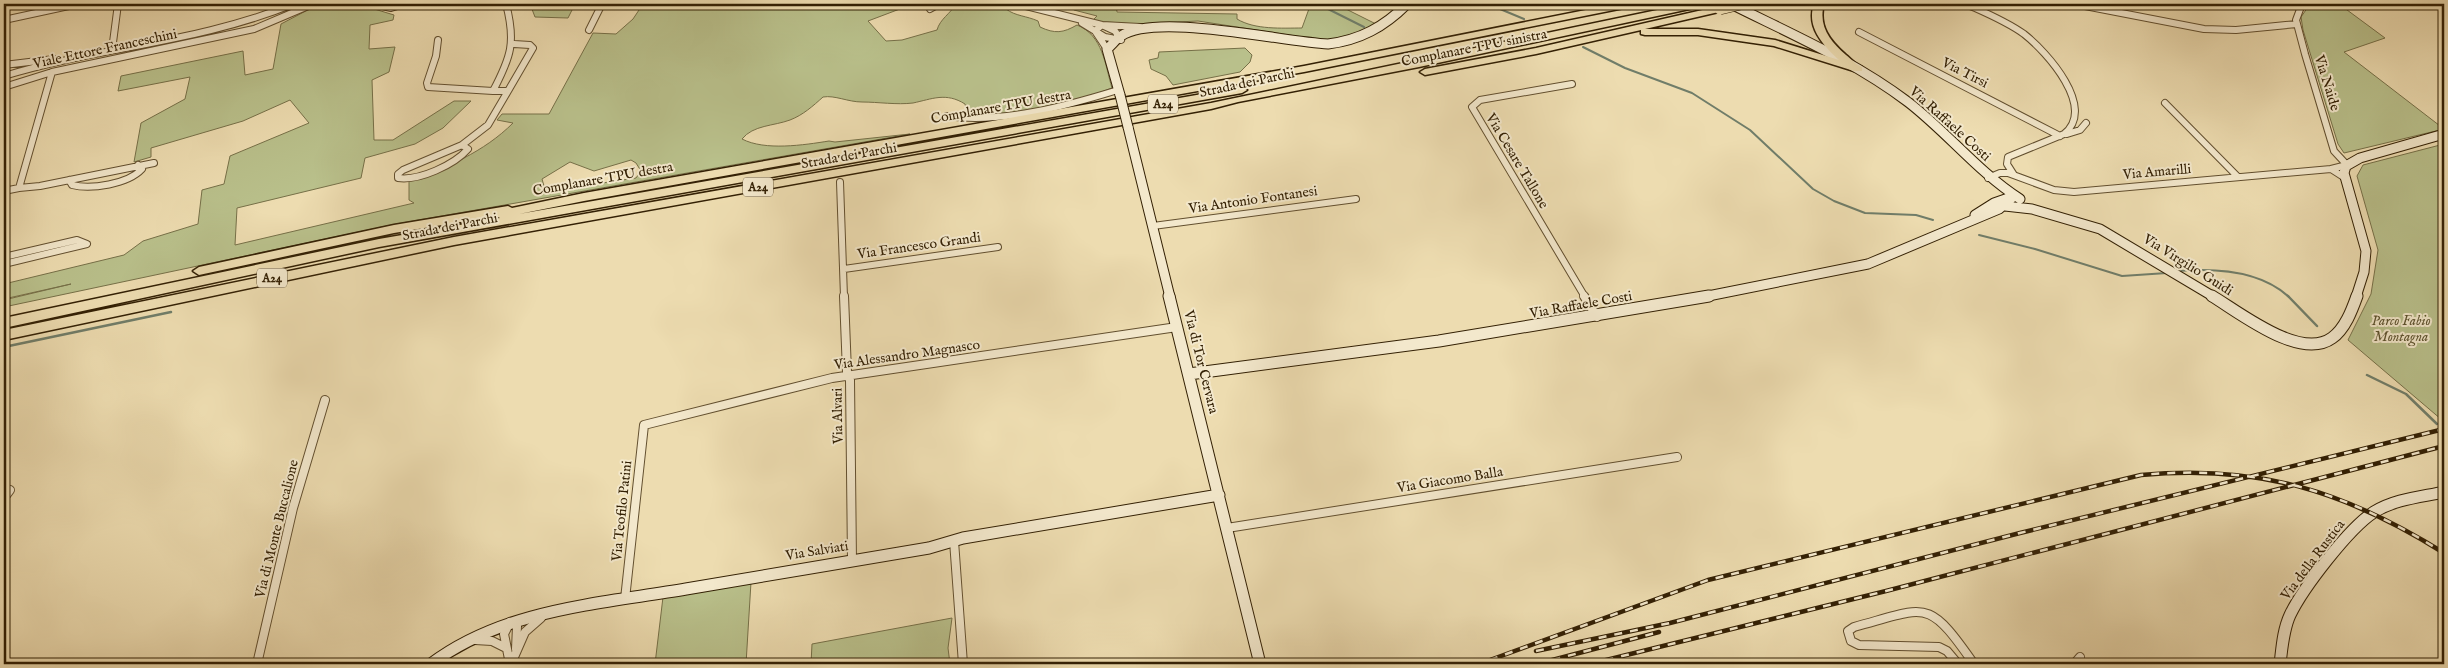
<svg xmlns="http://www.w3.org/2000/svg" width="2448" height="668" viewBox="0 0 2448 668" font-family="'IM FELL English',serif">
  <style>
    .green { fill: #b9c08b; stroke: #767048; fill-rule: evenodd }
    .lines { fill: none; stroke-linecap: round; stroke-linejoin: round }
    .stream-far1 { stroke: #707d69; stroke-width: 2 }
    .stream { stroke: #707d69; stroke-width: 2.5 }
    .street-far1-casing { stroke: #624f2f; stroke-width: 8 }
    .street-casing { stroke: #624f2f; stroke-width: 10 }
    .secondary-far1-casing { stroke: #332004; stroke-width: 11 }
    .secondary-casing { stroke: #332004; stroke-width: 13 }
    .highway-casing { stroke: #332004; stroke-width: 3 }
    .street-far1 { stroke: #f3e8cc; stroke-width: 6 }
    .street { stroke: #f3e8cc; stroke-width: 8 }
    .secondary-far1 { stroke: #f3e8cc; stroke-width: 9 }
    .secondary { stroke: #f3e8cc; stroke-width: 11 }
    .highway { fill: #eddcb0; fill-rule: evenodd }
    .rail-casing { stroke: #332004; stroke-width: 4.5 }
    .rail { stroke: #f3e8cc; stroke-width: 2.5; stroke-dasharray: 8; stroke-linecap: butt }
    .secondary-bridge-casing { stroke: #332004; stroke-width: 11; stroke-linecap: butt }
    .highway-bridge-casing { stroke: #332004; stroke-width: 12; stroke-linecap: butt }
    .secondary-bridge { stroke: #f3e8cc; stroke-width: 9 }
    .highway-bridge { stroke: #eddcb0; stroke-width: 11 }
    .labels { text-anchor: middle; dominant-baseline: central; stroke-width: 4; stroke-linejoin: round; paint-order: stroke }
    .shield { fill: #f3e8cc; stroke: #6d5c40; stroke-width: 1 }
    .shield-label { font-size: 12px; font-weight: bold; fill: #332004 }
    .street-label { font-size: 14px; fill: #332004; stroke: #f3e8cc }
    .park-label { font-size: 14px; font-style: italic; fill: #5b502c; stroke: #f3e8cc }
  </style>
  <rect width="100%" height="100%" fill="#eddcb0"/>
  <filter id="stains"><feTurbulence type="fractalNoise" baseFrequency=".004" numOctaves="4"/><feColorMatrix values="0 0 0 0 .2 0 0 0 0 .09 0 0 0 0 .02 0 0 0 .5 -.17"/></filter>
  <radialGradient id="worn" r=".72"><stop offset=".6" stop-color="#630" stop-opacity="0"/><stop offset="1" stop-color="#630" stop-opacity=".3"/></radialGradient>
  <path class="green" d="M319,4H358L394,15L393,20L370,25L369,49L395,47L389,72L372,80L374,140H393L454,101H471L443,128L415,144L365,158L361,178L237,208L235,245L414,203L409,200V181C446,168 484,152 513,123L497,120L502,114H549L593,33L616,34L633,19L643,4H913L868,21L886,41L902,40L937,30C940,19 950,14 956,4H1011L1012,5L1006,9C1015,16 1027,16 1038,21L1040,27C1055,34 1063,33 1077,25C1103,35 1105,65 1112,88C1070,104 1013,116 968,116L965,104C946,92 932,99 913,103C897,105 878,102 862,102C848,102 835,95 823,97C813,106 803,115 790,120C774,126 753,125 742,139C765,151 804,145 829,141L835,142L910,134L396,224L4,307V300L71,284L4,299V284L124,255L143,241L198,224L202,190L224,184L230,156L309,123L290,100L243,121L151,148V157L134,162L141,123L185,99L190,77L118,91L121,76L243,51L245,75L273,69L281,24ZM631,160L636,163L641,171L636,178L582,186H544L542,179L570,162L594,171Z
    M530,4H575L568,18L535,17Z
    M1066,4H1116L1117,12L1237,14V19C1255,30 1282,28 1302,28L1310,6L1273,4H1336L1376,24L1368,31L1328,41L1198,21L1136,24L1092,21L1097,16L1074,10Z
    M2310,4H2339L2385,38L2344,52L2444,129L2344,153L2338,144L2303,30L2301,17Z
    M1245,48L1252,55L1250,62L1240,72L1173,85L1166,76L1151,69L1149,60L1158,58L1159,52Z
    M2444,144V419L2442,420L2348,340L2371,294L2378,250L2357,176L2363,165Z
    M751,582L746,664H655L663,597Z
    M952,618L948,648L950,664H811L812,644Z"/>
  <g class="lines">
    <path class="stream-far1" d="M1318,4L1364,27
      M1488,4L1524,19
      M1583,47L1625,68L1692,93L1750,130L1813,189L1834,201L1865,213L1916,215L1933,220
      M1979,235L2035,249L2122,276L2167,273
      M2178,271C2215,268 2260,270 2289,297"/>
    <path class="stream" d="M2288,296L2317,326
      M4,347L171,312
      M2367,375L2406,394L2437,424"/>
    <defs>
      <path id="street-far1" d="M374,4L391,8L404,4
        M506,4C516,42 511,57 493,91H508L533,48L530,45L514,44
        M1018,4L1102,25L1140,27
        M1966,4C1986,13 2006,21 2024,34C2047,52 2097,108 2064,134L2008,157L2007,164L2014,175
        M2302,4L2296,20L2305,54L2334,151L2347,165
        M2085,6L2204,29L2236,30L2297,24
        M930,9L939,4
        M4,20L78,4
        M1082,23L1095,31L1107,49
        M1102,25L1115,31L1121,40L1105,37L1095,31Z
        M589,30L602,4
        M1859,32L2060,136
        M438,40L436,56L427,83L428,87L493,91
        M112,50L118,4
        M4,65L54,59
        M52,72L19,188L40,186L154,163
        M4,76C99,47 201,42 293,4
        M1572,84L1480,100L1472,107L1585,297
        M4,87L52,72L254,29L313,4
        M2165,103L2238,177
        M947,116C1001,124 1066,106 1118,90
        M2067,134L2080,130L2086,123
        M462,145L468,149C454,165 419,181 398,178V174L403,170Z
        M462,145L488,125L508,91
        M1988,178L2000,173H2008L2054,190L2074,192L2331,169
        M2345,178L2331,169L2347,165
        M69,180L72,185C91,190 128,184 142,169L138,165
        M840,182L844,297
        M4,191L19,188
        M1153,226L1356,199
        M4,257L77,240L87,244L4,264
        M844,269L998,247"/>
      <path id="street" d="M844,296L847,372L850,380L852,561
        M1584,296L1597,317
        M4,498L10,490
        M1227,528L1677,457
        M954,541L963,664
        M625,599L644,425L832,378L1177,327
        M475,640L492,641L506,648
        M257,664L293,508L325,400
        M510,664L504,634L510,622L517,626L516,649
        M511,664L525,632L541,618
        M1958,664L1947,651L1939,647L1859,645L1851,641L1848,631L1854,627C1928,607 1927,597 1974,664
        M2074,664L2080,657"/>
      <path id="secondary-far1" d="M1731,4C1791,34 1854,61 1908,102C1947,132 1978,172 2020,199
        M1120,95L1107,49C1112,45 1116,39 1121,36C1156,12 1283,42 1328,44C1360,40 1384,27 1407,4
        M1128,127L1170,297
        M2005,206L2032,209L2100,229L2214,297
        M1975,215L1994,203L2014,196
        M1703,297L1868,264L1999,209L2014,196
        M2356,297L2364,272L2366,251L2344,173L2346,166L2360,158L2444,134"/>
      <path id="secondary" d="M1169,296L1260,664
        M2212,296C2239,312 2300,361 2332,338C2345,329 2352,310 2357,296
        M1189,374L1439,341L1709,296
        M431,664C504,609 599,604 686,589C767,575 848,562 929,548L963,538L1219,495
        M2280,664C2282,648 2283,630 2290,615C2303,588 2349,528 2374,512C2395,499 2421,497 2444,492"/>
      <path id="highway" d="M1616,4H1634L1629,7L1304,72L584,201L519,214L1242,87L1247,90L1242,93L379,247L4,328V318L379,239L500,218L496,216L394,233L199,275L193,271L199,267L394,225L508,206L512,208L584,193L1304,66Z
        M1686,4H1704L1699,7L1419,67L1238,102L1211,109L454,245L4,340V330L454,237L1211,103Z
        M1814,4H1824C1818,26 1830,41 1846,55C1851,59 1856,65 1862,67V71H1854L1774,46L1698,35H1645L1641,34V30L1536,54L1425,75L1420,72L1425,69L1536,48L1720,6L1725,9L1723,11L1645,29H1698L1775,40L1839,60C1823,45 1806,27 1814,4Z"/>
    </defs>
    <use href="#street-far1" class="street-far1-casing"/>
    <use href="#street" class="street-casing"/>
    <use href="#secondary-far1" class="secondary-far1-casing"/>
    <use href="#secondary" class="secondary-casing"/>
    <use href="#highway" class="highway-casing"/>
    <use href="#street-far1" class="street-far1"/>
    <use href="#street" class="street"/>
    <use href="#secondary-far1" class="secondary-far1"/>
    <use href="#secondary" class="secondary"/>
    <use href="#highway" class="highway"/>
    <defs>
      <path id="rail" d="M1536,651L1670,623L2020,533L2444,429
        M1490,660L1708,580L2141,475C2258,464 2345,491 2444,553
        M1475,664L1497,659
        M1537,664L1659,632
        M1590,664L1886,591L2444,446"/>
    </defs>
    <use href="#rail" class="rail-casing"/>
    <use href="#rail" class="rail"/>
    <defs>
      <path id="secondary-bridge" d="M1120,95L1128,127"/>
      <path id="highway-bridge" d="M1720,9L1741,4"/>
    </defs>
    <use href="#secondary-bridge" class="secondary-bridge-casing"/>
    <use href="#highway-bridge" class="highway-bridge-casing"/>
    <use href="#secondary-bridge" class="secondary-bridge"/>
    <use href="#highway-bridge" class="highway-bridge"/>
  </g>
  <g class="labels">
    <g class="shield">
      <rect x="1148" y="94.5" width="30" height="19" rx="4"/>
      <rect x="743" y="177.5" width="30" height="19" rx="4"/>
      <rect x="257" y="268.5" width="30" height="19" rx="4"/>
    </g>
    <g class="shield-label">
      <text x="1163" y="104">A24</text>
      <text x="758" y="187">A24</text>
      <text x="272" y="278">A24</text>
    </g>
    <g class="street-label">
      <text transform="translate(1474 48) rotate(-11)">Complanare TPU sinistra</text>
      <text transform="translate(105 49) rotate(-12)">Viale Ettore Franceschini</text>
      <text transform="translate(1965 73) rotate(27)">Via Tirsi</text>
      <text transform="translate(1247 83) rotate(-12)">Strada dei Parchi</text>
      <text transform="translate(2327 83) rotate(73)">Via Naide</text>
      <text transform="translate(1001 107) rotate(-10)">Complanare TPU destra</text>
      <text transform="translate(1950 124) rotate(42)">Via Raffaele Costi</text>
      <text transform="translate(849 156) rotate(-10)">Strada dei Parchi</text>
      <text transform="translate(1517 161) rotate(59)">Via Cesare Tallone</text>
      <text transform="translate(2157 172) rotate(-5)">Via Amarilli</text>
      <text transform="translate(603 179) rotate(-10)">Complanare TPU destra</text>
      <text transform="translate(1253 200) rotate(-8)">Via Antonio Fontanesi</text>
      <text transform="translate(450 227) rotate(-11)">Strada dei Parchi</text>
      <text transform="translate(919 246) rotate(-8)">Via Francesco Grandi</text>
      <text transform="translate(2188 265) rotate(32)">Via Virgilio Guidi</text>
      <text transform="translate(1581 305) rotate(-10)">Via Raffaele Costi</text>
      <text transform="translate(907 355) rotate(-8)">Via Alessandro Magnasco</text>
      <text transform="translate(1201 362) rotate(76)">Via di Tor Cervara</text>
      <text transform="translate(838 416) rotate(-91)">Via Alvari</text>
      <text transform="translate(1450 480) rotate(-9)">Via Giacomo Balla</text>
      <text transform="translate(622 511) rotate(-84)">Via Teofilo Patini</text>
      <text transform="translate(277 529) rotate(-76)">Via di Monte Buccalione</text>
      <text transform="translate(817 551) rotate(-9)">Via Salviati</text>
      <text transform="translate(2313 560) rotate(-53)">Via della Rustica</text>
    </g>
    <g class="park-label">
      <text x="2401" y="321">Parco Fabio<tspan x="2401" dy="16">Montagna</tspan></text>
    </g>
  </g>
  <rect width="2448" height="668" fill="none" stroke="#eddcb0" stroke-width="20"/>
  <rect x="5" y="5" width="2438" height="658" fill="none" stroke="#332004" stroke-width="2.5"/>
  <rect x="10" y="10" width="2428" height="648" fill="none" stroke="#332004"/>
  <rect width="100%" height="100%" filter="url(#stains)"/>
  <rect width="100%" height="100%" fill="url(#worn)"/>
</svg>
